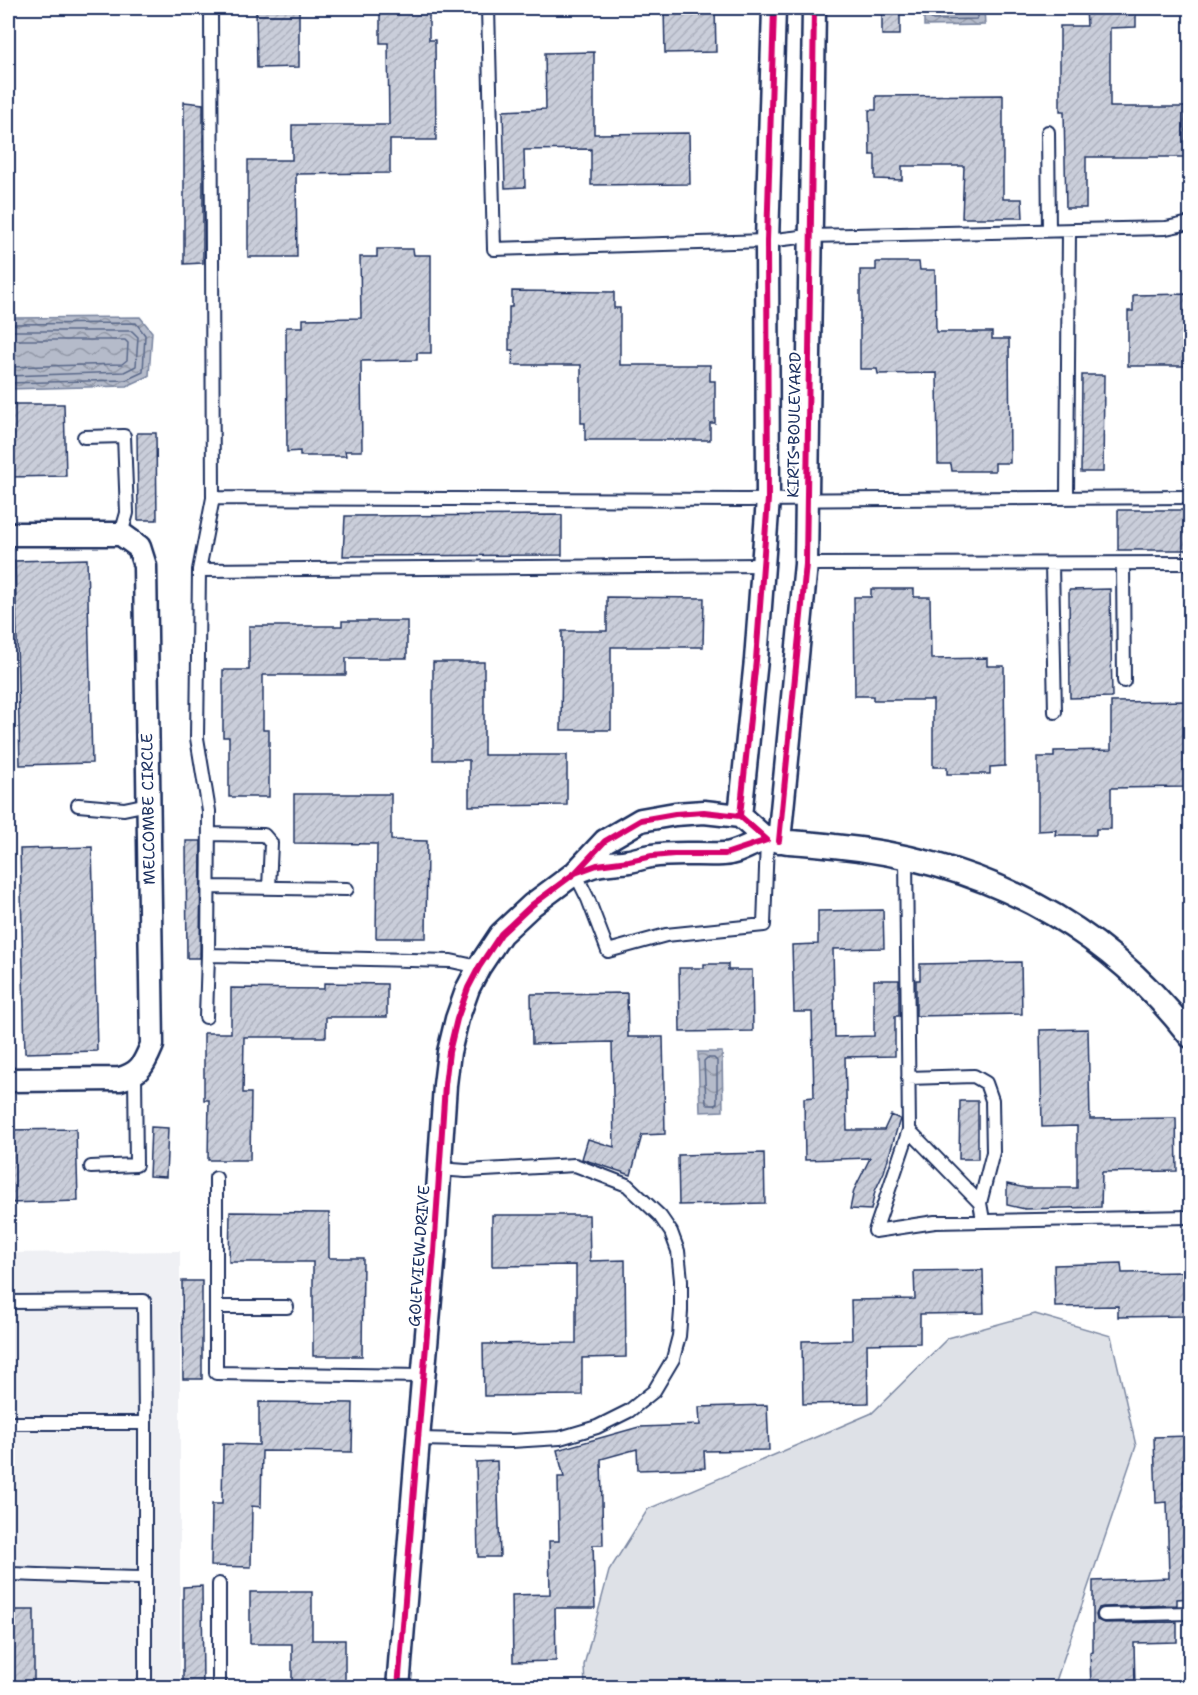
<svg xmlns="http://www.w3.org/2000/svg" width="1198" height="1695" viewBox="0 0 1198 1695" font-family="'Shantell Sans',sans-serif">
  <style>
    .built { fill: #eff0f4 }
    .grass { fill: #dee1e7; stroke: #7c88a2; stroke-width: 1.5 }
    .water { fill: url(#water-waves); stroke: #77839f; stroke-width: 1.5 }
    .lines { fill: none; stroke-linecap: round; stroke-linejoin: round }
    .shore { stroke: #596789; stroke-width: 1.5 }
    .building { fill: url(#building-hatch); stroke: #1b2f5e; stroke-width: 1.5 }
    .lane-casing { stroke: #1b2f5e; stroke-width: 16 }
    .street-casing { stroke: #1b2f5e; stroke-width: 27 }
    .lane { stroke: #fff; stroke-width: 12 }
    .street { stroke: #fff; stroke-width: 22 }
    .cycleway-casing { stroke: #fff; stroke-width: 10 }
    .cycleway { stroke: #d6006c; stroke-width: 6 }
    .labels { text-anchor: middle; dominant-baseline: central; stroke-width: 4.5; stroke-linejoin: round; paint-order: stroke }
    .street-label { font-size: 16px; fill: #1b2f5e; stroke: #fff }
  </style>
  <defs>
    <pattern id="water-waves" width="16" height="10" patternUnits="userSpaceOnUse" patternTransform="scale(1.5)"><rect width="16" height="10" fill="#b5bbca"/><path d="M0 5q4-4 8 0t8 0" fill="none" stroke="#9298a7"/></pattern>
    <pattern id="building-hatch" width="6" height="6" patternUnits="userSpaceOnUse" patternTransform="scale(1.5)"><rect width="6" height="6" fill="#caceda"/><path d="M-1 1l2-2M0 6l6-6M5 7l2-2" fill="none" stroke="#adb1be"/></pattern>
  </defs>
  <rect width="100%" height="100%" fill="#fff"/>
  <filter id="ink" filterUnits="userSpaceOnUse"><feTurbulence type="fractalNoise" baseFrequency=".0167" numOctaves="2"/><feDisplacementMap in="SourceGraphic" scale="12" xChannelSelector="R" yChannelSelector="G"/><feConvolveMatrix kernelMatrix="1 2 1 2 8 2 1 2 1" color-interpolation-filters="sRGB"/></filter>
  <g filter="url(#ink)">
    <path class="built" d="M180,1251V1687H8V1253Z"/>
    <path class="grass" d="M1035,1314L1111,1336L1136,1446L1054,1687H585L584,1665L609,1571L648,1509L872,1413L948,1338Z"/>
    <path class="water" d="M924,8H984L985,25L924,26Z
      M140,317L152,332L149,376L127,386L8,389V318Z
      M698,1052H722L723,1111L700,1112Z"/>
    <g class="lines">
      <path class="shore" d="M930,8V18L933,20L976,19L978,17V8
        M8,324L136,323L145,335L143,372L126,380L8,383
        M8,331H132L138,337L136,366L124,372L8,376
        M8,340H125L128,343L127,360L122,364L8,367
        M707,1058H714L717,1061V1103L715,1105H708L706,1103L704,1061Z"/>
    </g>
    <path class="building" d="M256,8H299V67L257,68Z
      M380,8H429V40H435L436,140H390V173L296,174L297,257H248V160H292V125H389L388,43H380Z
      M664,8H715L716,52L665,53Z
      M882,8H900V35H882Z
      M1086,8H1136V27L1110,28V107H1185V157H1086V208H1066L1064,111H1060V26H1087Z
      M594,52V134L689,133L690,184L591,185V149L524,150L525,187L505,188L503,111L546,109L545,53Z
      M1003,95V199H1022L1023,218H962L964,166H902V180L875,179V155H870L869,110H876V96Z
      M184,102L203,104V263L184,264Z
      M377,249H413L414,255H431V353H417V360L361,361L362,451H345L346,456H300V451L287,452L286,327H303V319L361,318L360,257H377Z
      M876,262H919L920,270H935L936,332H992V339H1009L1010,463H995V471H952L951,464H938L937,373L878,374L877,369H860V270H876Z
      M512,291L614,292V308H620V365H710V381H715V423H710V440H585V423H581V365H512L513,350H509V307H512Z
      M1191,294V366H1128V311H1133V295Z
      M1082,375H1104L1103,472H1081Z
      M8,404H64L66,476L8,477Z
      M137,433H156L157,520H138Z
      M1118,510H1191V550H1118Z
      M562,515V555L343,556L345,516Z
      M87,559L92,763L20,765L15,561Z
      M871,589H914V597H930L931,659L987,658V666H1004L1005,766L990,767V774H947V767H933V700H873V696H855L854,597H871Z
      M1110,589L1112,697L1070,698L1069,590Z
      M607,597L704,598L703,647H611V730H561L562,631H607Z
      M342,621H407V658H346V675H263V730H269V797H229V737H223V670H249V626H342Z
      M433,662H484V755H567V805L469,806V760H433Z
      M1191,701V737H1185V787L1111,788V829H1096V835H1055L1056,830L1038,831V757H1054V751L1111,750V702Z
      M294,794H391V840L427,841L426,938H376L377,844L294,843Z
      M186,841H201L200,958H187Z
      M92,847L97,1051L25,1053L20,849Z
      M883,910L884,948L833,949L835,1037L874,1036V980H899V1016H895V1056L845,1057L847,1130H884L891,1115L900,1119L884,1172L875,1191L871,1210L850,1209L854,1190L870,1158L805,1160L804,1098L814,1097L812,1012H794L792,945L818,944V911Z
      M1021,962L1022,1014L916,1016V980H920V964Z
      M704,964H728V970H752L753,1031L680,1032L679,968H704Z
      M324,983L387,984V1017H326V1037H244L243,1093H251L250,1160H208L209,1100H204V1033H231V988L324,989Z
      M627,993L628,1037H663L665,1134L642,1135L631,1175L582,1159L588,1139L614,1147L612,1042L532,1044L531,994Z
      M1088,1029L1090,1119L1176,1118L1177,1171L1102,1172L1101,1207L1025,1209L1007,1205V1184L1026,1188H1077V1126L1042,1127L1040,1030Z
      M960,1101H978V1159H959Z
      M151,1127L168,1128L166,1177L149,1176Z
      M76,1129L78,1201L8,1203V1130Z
      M764,1153L765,1203L679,1205L678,1155Z
      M230,1212L329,1213V1258H363L362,1356H313V1262H229Z
      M492,1215H589L590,1261L625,1260L626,1357L582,1358V1395L484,1396L483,1344L576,1343V1265L492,1266Z
      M1121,1263L1122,1273L1184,1272L1185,1316L1118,1317V1306L1055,1307L1054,1265Z
      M983,1270L984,1313L920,1314V1343L867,1344L868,1403L803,1404L802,1341L852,1340L851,1300L915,1299L914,1271Z
      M182,1281H202V1379H183Z
      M259,1402L353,1403L352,1452L262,1451L261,1507L252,1506L251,1567L211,1566L212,1504H222L223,1444L259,1445Z
      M767,1405L769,1450L704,1451L705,1468L638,1470L637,1449L601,1459L603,1545H593L595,1608H555L556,1661L513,1662L512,1595L550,1594L549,1541H559L558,1477H564L557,1450L639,1427L700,1425L699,1407Z
      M1191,1436V1598L1177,1599V1605L1103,1607L1099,1608L1096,1615L1097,1620L1104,1623L1177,1622V1642L1134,1643L1135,1688H1091L1090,1653L1093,1652V1581L1169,1578L1167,1502L1156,1503L1154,1437Z
      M497,1461L500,1557H478L476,1462Z
      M202,1586L203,1688H183V1587Z
      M250,1592H312V1640H345V1688H292V1644H250Z
      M8,1610H34V1688H8Z"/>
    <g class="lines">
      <defs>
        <path id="lane" d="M211,8L213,498L199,570L197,738L209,811L208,955L451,961L479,967
          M488,8L494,249L767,241L809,236L1166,228L1190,223
          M1048,132L1049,231
          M84,437L124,436L127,513L121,534
          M213,498L745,500L1190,497
          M1067,498L1069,231
          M806,564L1190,563
          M1052,564L1055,712
          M1123,564L1124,681
          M199,570L764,565
          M78,805L124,809L148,804
          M209,834L264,835L271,843L269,888
          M906,857L909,1130L875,1231L935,1222L1190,1217
          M575,873L588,899L608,951L666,935L764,925L767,840
          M209,887L347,889
          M206,1017L208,955
          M908,1078L974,1076L986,1083L992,1100L993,1152L980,1203
          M909,1130L980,1203L983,1220
          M91,1167L136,1165L135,1075
          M216,1178V1373L424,1376
          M8,1302L144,1301L145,1423
          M216,1307H287
          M8,1423H145V1688
          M418,1439L511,1441L560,1438L597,1427L629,1411L654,1391L673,1359L679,1336L681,1311V1280L678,1251L671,1232L660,1216L627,1185L575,1165L466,1171L439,1169
          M8,1574C54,1575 99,1578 145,1578
          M219,1584V1688
          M1104,1615L1190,1613"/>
        <path id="street" d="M8,534H121L139,547L145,566L152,1045C144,1064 141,1073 120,1079L8,1080
          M740,816L756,660L768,499L767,241L774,8
          M779,841L806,564L814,8
          M576,872C583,870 590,866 597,865C608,862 619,863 629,861C636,860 644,857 651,856C675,852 699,855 723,854C738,854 752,842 766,840C773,839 782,841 789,842C804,843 819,844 834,846C978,860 1101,921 1190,1036
          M398,1688L418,1439L434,1252L445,1085L449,1052L457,1019L468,988L479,967L501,934L532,905L575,873L605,841L641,820L675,814L704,812L740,816L767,840"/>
      </defs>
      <use href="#lane" class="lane-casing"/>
      <use href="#street" class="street-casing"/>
      <use href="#lane" class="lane"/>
      <use href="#street" class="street"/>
      <defs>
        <path id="cycleway" d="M740,816L756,660L768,499L767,241L774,8
          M779,841L806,564L814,8
          M398,1688L418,1439L434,1252L445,1085L449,1052L457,1019L468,988L479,967L501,934L532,905L575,873L605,841L641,820L675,814L704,812L740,816L767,840L725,854H674L652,856L629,861L597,865L575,873"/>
      </defs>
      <use href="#cycleway" class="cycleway-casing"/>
      <use href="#cycleway" class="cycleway"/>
    </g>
  </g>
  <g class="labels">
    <g class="street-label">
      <text transform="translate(794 425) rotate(-89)">KIRTS BOULEVARD</text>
      <text transform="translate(148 809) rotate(-91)">MELCOMBE CIRCLE</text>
      <text transform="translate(419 1256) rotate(-86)">GOLFVIEW DRIVE</text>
    </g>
  </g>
  <rect width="1198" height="1695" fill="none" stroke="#fff" stroke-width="30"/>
  <rect x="15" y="15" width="1168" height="1665" fill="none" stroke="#1b2f5e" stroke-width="2" filter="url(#ink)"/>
</svg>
